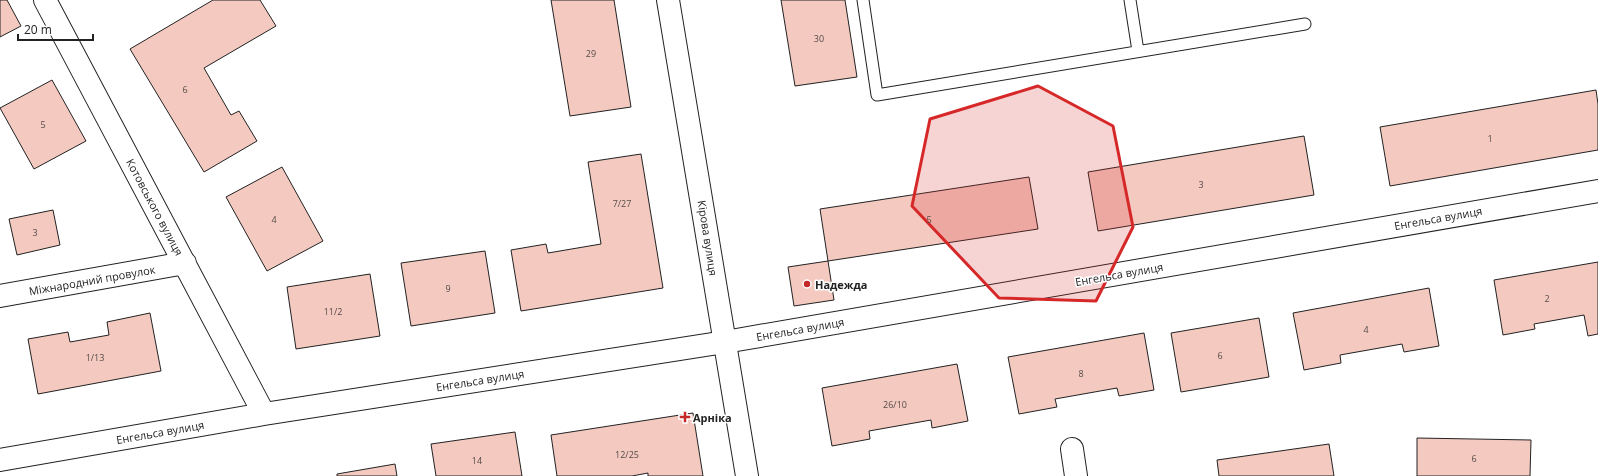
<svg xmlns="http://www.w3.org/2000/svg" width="1598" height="476" viewBox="0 0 1598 476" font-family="'Open Sans',sans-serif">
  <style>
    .building { fill: #f3c9c0; stroke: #222 }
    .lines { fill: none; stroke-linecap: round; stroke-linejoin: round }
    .lane-casing { stroke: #222; stroke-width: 13 }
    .street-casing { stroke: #222; stroke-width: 24 }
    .secondary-casing { stroke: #222; stroke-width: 24 }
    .lane { stroke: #fff; stroke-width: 11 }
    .street { stroke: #fff; stroke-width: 22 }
    .secondary { stroke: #fff; stroke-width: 22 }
    .marked { fill: #d62828; fill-opacity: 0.2; stroke: #d62828; stroke-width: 3; stroke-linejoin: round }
    .poi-dot { fill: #c62828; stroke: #fff; stroke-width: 1.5 }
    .labels { text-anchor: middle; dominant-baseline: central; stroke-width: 3; stroke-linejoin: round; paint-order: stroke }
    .number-label { font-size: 9px; fill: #564c4a }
    .street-label { font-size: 11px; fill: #222; stroke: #fff }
    .poi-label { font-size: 11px; font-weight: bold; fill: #222; stroke: #fff; text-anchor: start }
  </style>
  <rect width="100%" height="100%" fill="#fff"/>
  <path class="building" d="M0,0H7L21,26L0,37Z
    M213,0H260L276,26L204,68L231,115L239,111L257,141L204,172L130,49Z
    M551,0H614L631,107L570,116Z
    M781,0H845L857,77L795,86Z
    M52,80L86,141L34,169L0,108Z
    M1596,90L1598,104V150L1390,186L1380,127Z
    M1304,136L1314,195L1098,231L1088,172Z
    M641,154L663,288L521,311L511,250L546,244L548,253L601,244L588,162Z
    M282,167L323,241L267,271L226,197Z
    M1029,177L1038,229L828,261L820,209Z
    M53,210L60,245L17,255L9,219Z
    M485,251L495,313L411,326L401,263Z
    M828,261L834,300L794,306L788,267Z
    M1598,262V334L1588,336L1584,315L1534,324L1535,329L1503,335L1494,280Z
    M370,274L380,336L296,349L287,287Z
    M1429,288L1439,346L1404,352L1402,344L1340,355L1341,363L1304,370L1293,313Z
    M150,313L161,371L38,394L28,339L68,332L70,342L109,335L107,322Z
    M1259,318L1269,377L1181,392L1171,333Z
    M1144,333L1154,390L1119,396L1117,388L1055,399L1057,407L1019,414L1008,357Z
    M957,364L968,421L932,428L931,420L869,431L870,439L832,446L822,388Z
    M693,413L703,476H648V473L632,476H557L551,435Z
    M515,432L522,476H436L431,444Z
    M1417,438L1531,440L1530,476H1417Z
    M1329,444L1334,476H1219L1217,460Z
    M395,464L397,476H337V474Z"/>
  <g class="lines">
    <defs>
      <path id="lane" d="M863,0L877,95L1305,24
        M1130,0L1138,51"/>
      <path id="street" d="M45,0L264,414
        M0,296L185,263
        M1072,449L1076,476
        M0,460L264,414L725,342L1598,191"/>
      <path id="secondary" d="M668,0L747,476"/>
    </defs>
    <use href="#lane" class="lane-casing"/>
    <use href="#street" class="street-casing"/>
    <use href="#secondary" class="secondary-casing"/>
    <use href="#lane" class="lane"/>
    <use href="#street" class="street"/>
    <use href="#secondary" class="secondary"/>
  </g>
  <path class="marked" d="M1038,86L1113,126L1133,227L1096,301L999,298L912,206L930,119Z"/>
  <g class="poi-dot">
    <circle cx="807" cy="284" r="4"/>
    <path d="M683 411h4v4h4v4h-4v4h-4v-4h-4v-4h4z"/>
  </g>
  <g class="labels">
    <g class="number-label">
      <text x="819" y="38">30</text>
      <text x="591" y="53">29</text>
      <text x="185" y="89">6</text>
      <text x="43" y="124">5</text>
      <text x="1490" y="138">1</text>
      <text x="1201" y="184">3</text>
      <text x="622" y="203">7/27</text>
      <text x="274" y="219">4</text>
      <text x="929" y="219">5</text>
      <text x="35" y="232">3</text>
      <text x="448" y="288">9</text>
      <text x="1547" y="298">2</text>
      <text x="333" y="311">11/2</text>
      <text x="1366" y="329">4</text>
      <text x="1220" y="355">6</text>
      <text x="95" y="357">1/13</text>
      <text x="1081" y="373">8</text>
      <text x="895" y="404">26/10</text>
      <text x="627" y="454">12/25</text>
      <text x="1474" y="458">6</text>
      <text x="477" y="460">14</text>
    </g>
    <g class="street-label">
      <text transform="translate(155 207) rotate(62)">Котовського вулиця</text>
      <text transform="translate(1438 218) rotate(-10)">Енгельса вулиця</text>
      <text transform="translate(708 238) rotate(81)">Кірова вулиця</text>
      <text transform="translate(1119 274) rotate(-10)">Енгельса вулиця</text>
      <text transform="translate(92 280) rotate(-10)">Міжнародний провулок</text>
      <text transform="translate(800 329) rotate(-10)">Енгельса вулиця</text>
      <text transform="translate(480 380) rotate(-9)">Енгельса вулиця</text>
      <text transform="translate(160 432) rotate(-10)">Енгельса вулиця</text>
    </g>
    <g class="poi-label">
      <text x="815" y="284">Надежда</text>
      <text x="693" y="417">Арніка</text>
    </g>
  </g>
  <path d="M18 34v6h75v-6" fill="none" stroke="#222222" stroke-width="2"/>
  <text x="24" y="34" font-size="12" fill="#222222" stroke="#ffffff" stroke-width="3" paint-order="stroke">20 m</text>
</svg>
